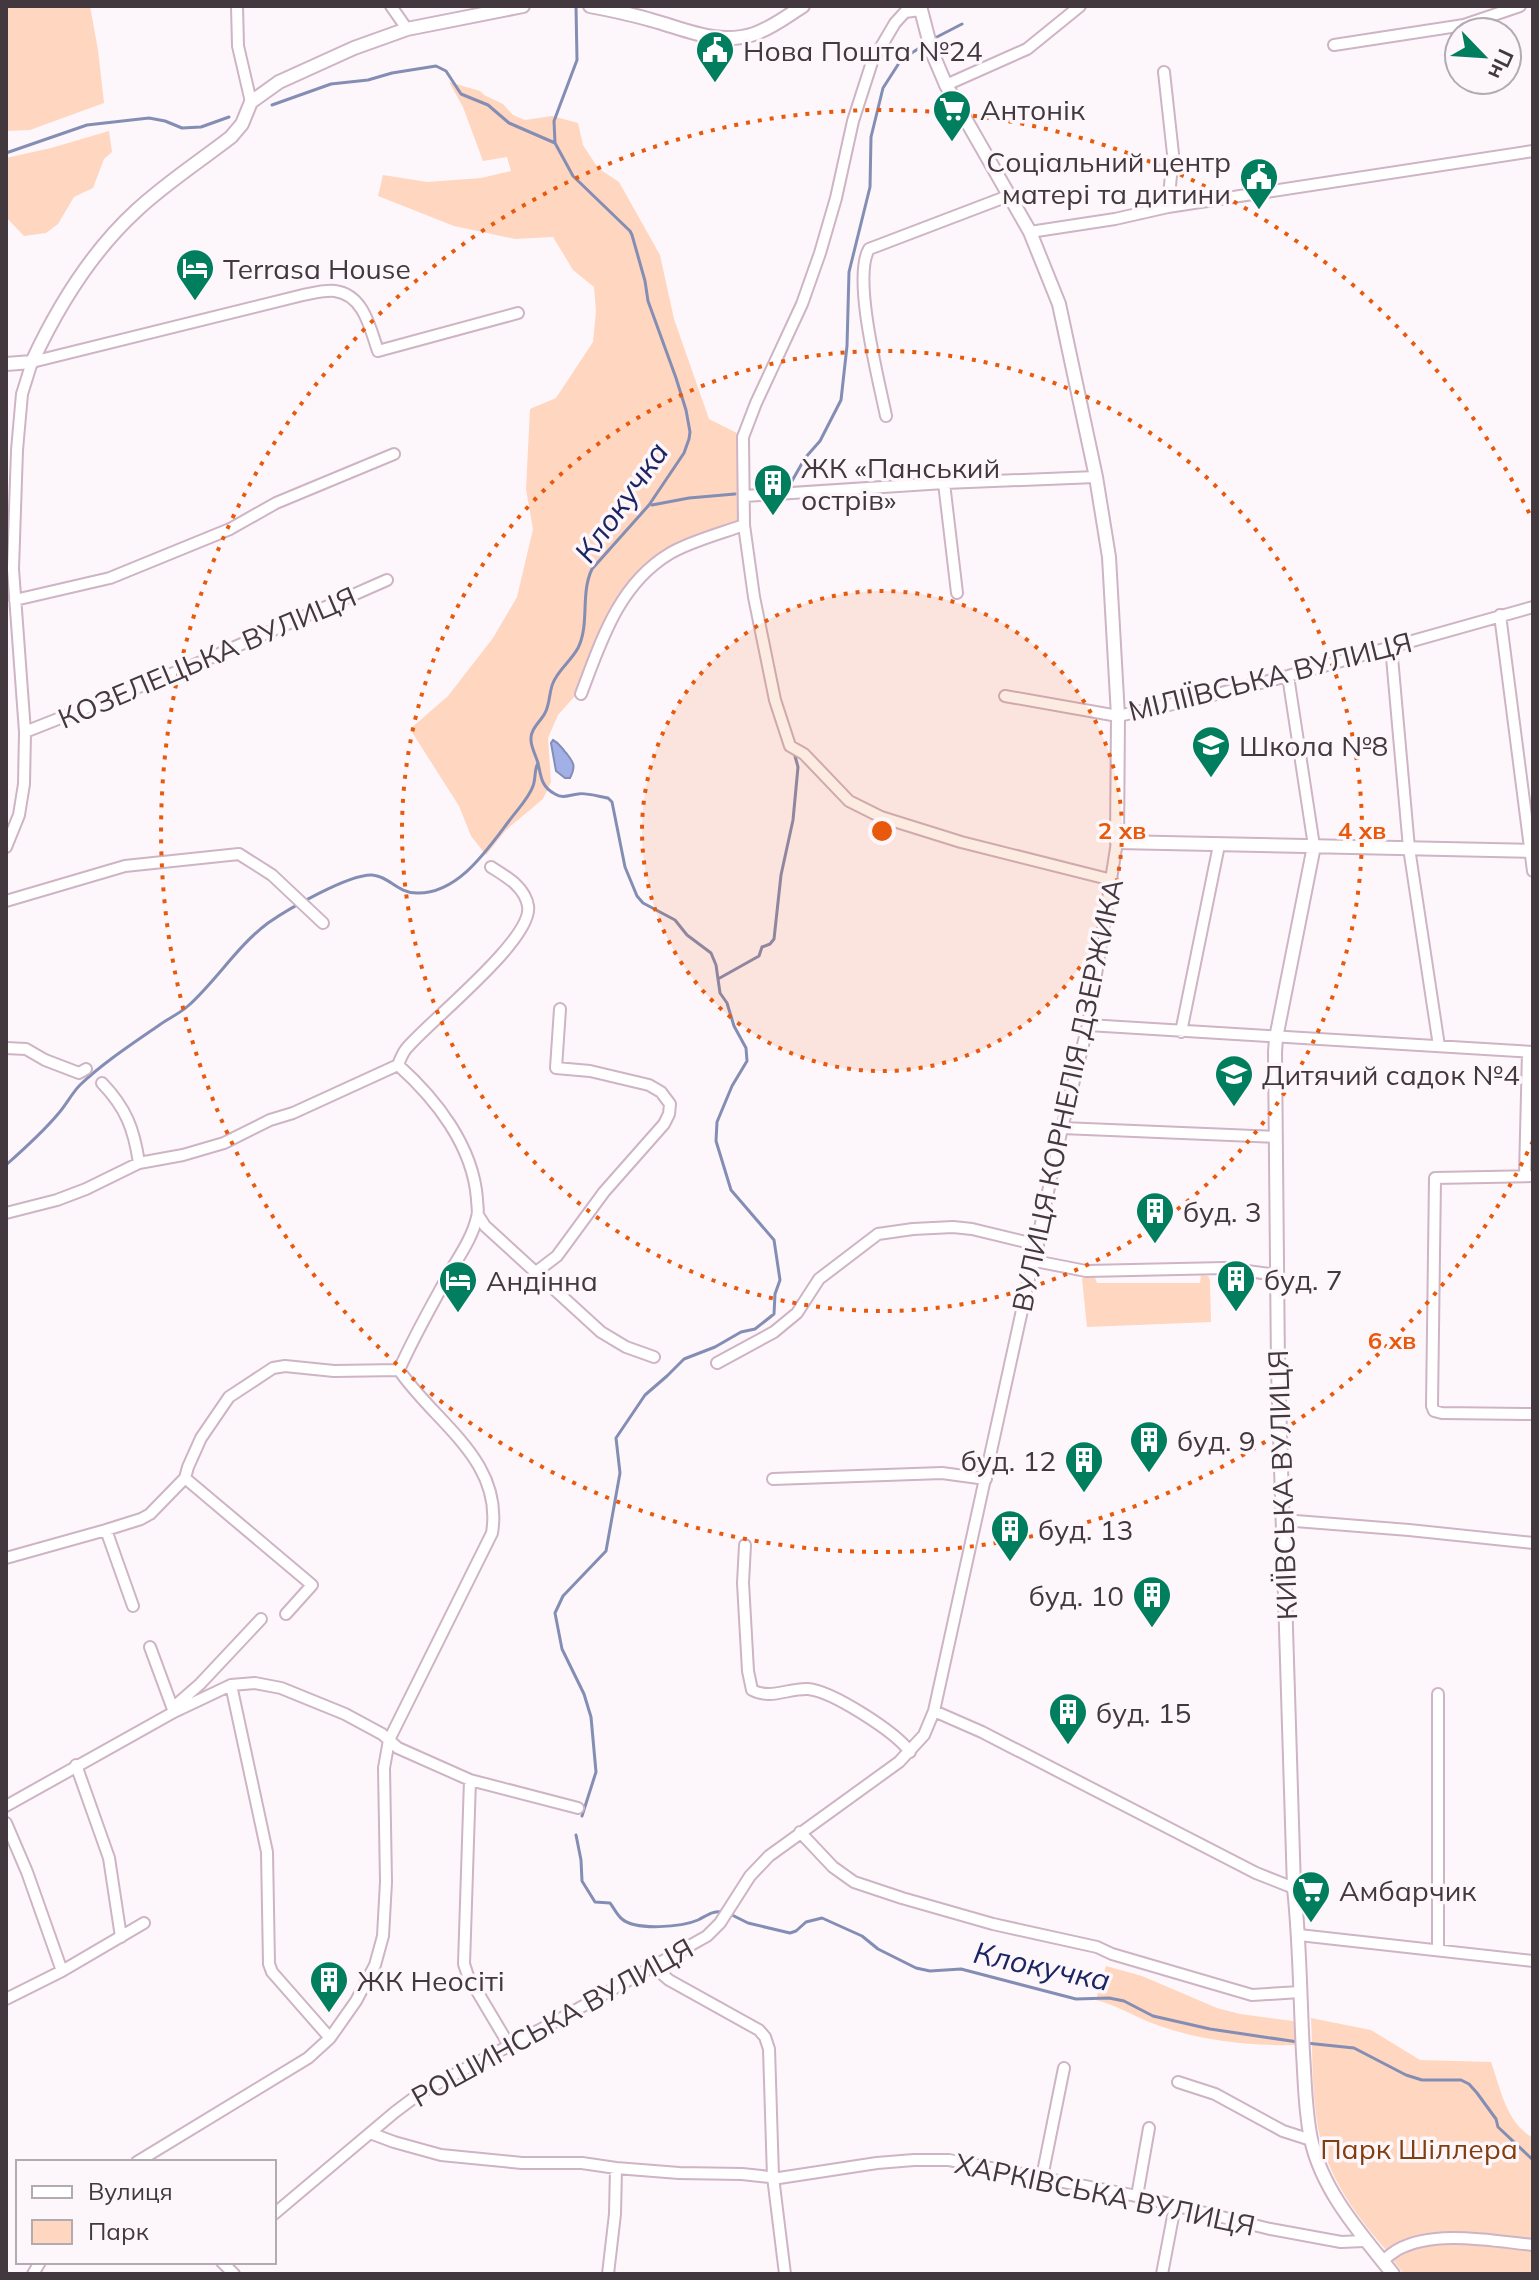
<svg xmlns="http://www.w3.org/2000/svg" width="1539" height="2280" viewBox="0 0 1539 2280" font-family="Mulish,sans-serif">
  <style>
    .green { fill: #ffd6c0 }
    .water { fill: #a1b1e7; stroke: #848db4; stroke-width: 2 }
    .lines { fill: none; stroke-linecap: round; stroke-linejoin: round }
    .stream { stroke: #848db4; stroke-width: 3 }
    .minor-casing { stroke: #ceb4c4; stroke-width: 14 }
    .tertiary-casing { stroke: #ceb4c4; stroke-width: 16 }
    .minor { stroke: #fff; stroke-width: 10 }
    .tertiary { stroke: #fff; stroke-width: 12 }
    .ring { fill: none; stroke: #e8590c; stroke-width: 4; stroke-dasharray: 4 8 }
    .labels { text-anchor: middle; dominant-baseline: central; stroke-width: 7; stroke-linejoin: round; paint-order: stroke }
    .poi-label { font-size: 28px; fill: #42383e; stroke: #fdf7fb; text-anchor: start }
    .street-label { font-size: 28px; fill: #42383e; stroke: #fdf7fb }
    .park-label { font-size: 28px; fill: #833e0f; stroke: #fdf7fb }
    .water-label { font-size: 30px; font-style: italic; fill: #1b2563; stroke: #fdf7fb }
    .centre { fill: #e8590c; stroke: #fdf7fb; stroke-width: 4 }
    .ring-label { font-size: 24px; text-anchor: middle; font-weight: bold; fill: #e8590c; stroke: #fdf7fb; stroke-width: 7; stroke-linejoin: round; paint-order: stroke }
  </style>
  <rect width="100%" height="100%" fill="#fdf7fb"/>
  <path class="green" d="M6,6H90L98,50L104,103L30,130L6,131Z
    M449,82L480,91L484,95L503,104L513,115L525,120L552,116L578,123L583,145L598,168L619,182L660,255L674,319L709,419L743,436L745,525L670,555L621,602L581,697L575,696L558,715L548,738L551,782L543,799L506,830L486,855L471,836L459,806L410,729L448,696L493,638L517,597L533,529L526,489L530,409L556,398L593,342L596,311L594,287L573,270L553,237L515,239L454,226L378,196L383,175L427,182L481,178L511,171L507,157L483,161L463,107Z
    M109,131L112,152L104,159L93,188L74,197L58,224L46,233L24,236L6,217V158L51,148Z
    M1085,1275H1094L1097,1283H1200L1201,1275L1208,1276L1210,1280L1211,1322L1087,1327L1082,1279Z
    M1106,1966L1142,1976L1217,2008L1240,2014L1300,2022L1298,2045C1254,2046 1209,2042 1166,2028C1141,2021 1121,2006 1096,2000Z
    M1311,2018L1371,2030L1420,2060L1491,2062C1501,2090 1506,2122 1533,2138V2241C1486,2238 1428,2225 1386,2250C1358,2218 1332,2183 1321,2141C1311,2102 1313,2058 1311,2018Z
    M1462,2240L1533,2248V2274H1404L1392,2259C1412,2242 1437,2243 1462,2240Z"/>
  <path class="water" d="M553,740C561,744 561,748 567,754C574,763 576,766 570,778H565L556,771L551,743Z"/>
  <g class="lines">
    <path class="stream" d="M576,6L577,60L554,121L555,143L573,176L630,231L632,235L645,281L648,301L676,378L686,410L690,432L689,439L684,453L649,505L592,569C580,594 590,624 578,648C571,661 558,670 553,683C549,692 550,704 545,713C541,721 530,729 531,740C531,747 536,756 538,763C541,776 541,787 555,794C563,799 569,795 578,794C584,792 601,797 608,798L612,802L625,867L637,896L643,903L675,920L687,935L711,953L716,965L720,993L727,1003L734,1026L746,1048L747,1061L732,1086L717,1122L716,1141L731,1190L774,1240L780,1280L775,1294L774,1314L755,1329L741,1332L715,1347L684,1359L667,1376L645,1395L616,1438L620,1473L606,1551L563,1596L555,1613L562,1649L584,1694L591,1717L596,1772L582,1816
      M933,39L962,24
      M272,105L331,84L368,80L392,73L436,66L446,71L461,94L488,105L509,123L555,143
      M6,153L87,125L149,118L165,121L182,128L201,127L229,117
      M751,491L788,488L805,458L820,441L841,400L847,346L849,272L870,187L871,137L883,88L901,60L927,43
      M652,505L689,498L735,494
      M718,979L759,956L762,947L770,944L774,939L781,875L793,820L798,767L795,756
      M6,1165C24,1149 43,1132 58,1114C66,1105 72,1093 80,1085C103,1063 132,1044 158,1026C167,1019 179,1014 188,1006C217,980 237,946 268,923C288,909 349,874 372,875C389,876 397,893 417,893C458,894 487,850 509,821C517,810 529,798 533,786C536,778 534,770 538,763
      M576,1835L581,1860L582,1881L595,1902L610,1903C614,1908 617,1915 622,1919C636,1931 682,1927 698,1920C708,1915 712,1911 722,1912
      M730,1914L748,1923L790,1933L796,1931L806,1922L822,1918L862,1936L878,1949L916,1968L930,1971L961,1969L1076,1999L1109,1998L1124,2001L1153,2016L1210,2029L1298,2042
      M1306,2043L1354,2048L1406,2075L1422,2080H1461L1469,2084L1477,2093L1496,2119L1498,2127L1533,2160"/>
    <defs>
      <path id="minor" d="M237,6L238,46L251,102
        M391,6L407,29
        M920,10L905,12L895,23L872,62L853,121L836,198L820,253L802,304L756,403L743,437L744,525L754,597L775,700L790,746L804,754L849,801L881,817L961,842L1112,880
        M1334,45L1464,25L1520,6
        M1164,72L1173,154L1168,207
        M946,85L1027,49L1080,6
        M1030,232L1115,219L1168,207L1533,151
        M886,416C879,381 852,278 869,249L1008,196
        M745,496L944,483
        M957,593L944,483L1096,477
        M15,600L110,578L230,529L276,503L394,454
        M1500,615L1533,871
        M1391,646L1409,848L1439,1046
        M1288,676L1314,846
        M581,694C601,642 618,585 669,554C688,542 722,533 744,525
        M1005,696L1118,716L1201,698L1288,676L1533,607
        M25,732L194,665L387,580
        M6,847L19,815L24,784L25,732L13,569L17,450L22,394L32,362L303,295C313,293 325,290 335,291C364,295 370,328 378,351L518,313
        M6,901L125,866L239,854L272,875L323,923
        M1088,1025L1533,1052
        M1181,1032L1219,845
        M6,1048L26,1049L45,1060L79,1073L86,1069
        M102,1083C126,1108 134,1129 139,1163
        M1062,1128L1276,1137
        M1525,1176L1528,1052
        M1533,1176L1435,1178L1432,1406L1434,1411L1442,1413L1533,1414
        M6,1213L57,1200L86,1189L139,1163L183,1155L224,1143L270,1120L293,1113L398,1065C400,1060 402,1054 406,1049C428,1022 534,939 528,906C525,887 507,877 491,867
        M478,1215L485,1226L601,1332L626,1347L654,1357
        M1035,1261L1086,1271L1225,1268L1277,1275
        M536,1272L557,1256L604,1192L664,1124L669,1114L670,1104L661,1092L649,1085L590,1071L556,1068L560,1009
        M717,1363L774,1332L797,1313L819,1279L878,1234L913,1229L953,1227L972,1229L1038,1245
        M185,1478L312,1585L286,1614
        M773,1479L942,1473L986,1479
        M1283,1520L1409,1530L1533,1543
        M106,1530L133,1606
        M745,1545L743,1583L748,1671L752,1690C770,1700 789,1688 808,1689C832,1691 896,1732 910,1752
        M6,1558L106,1530L141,1519L150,1514L185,1478L188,1467L201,1438L229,1397L273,1368L285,1366L334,1371L399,1370
        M150,1647L174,1712
        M231,1685L267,1852L269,1964L272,1972L330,2038
        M175,1710L176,1705L200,1684L261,1619
        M934,1711L982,1732L1256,1873L1294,1888
        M76,1765L109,1858L121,1937
        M470,1780L464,1964L468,1976L509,2045
        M6,1806L174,1712L231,1685L255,1683L281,1688L345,1714L382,1734L398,1748L470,1780L578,1808
        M6,1823L27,1872L62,1971
        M800,1832L833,1867L854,1882L902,1898L993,1924L1097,1947L1112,1954L1252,1995L1300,1992
        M1299,1935L1533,1961
        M1438,1950V1694
        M654,1967L669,1980L759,2030L765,2037L769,2049L773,2177L785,2274
        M6,1999L62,1971L144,1923
        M1178,2082L1215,2094L1283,2131L1311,2140
        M370,2133L394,2142L441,2155L522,2163H582L616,2168L679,2173L742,2174L779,2178L877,2163L914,2160H949L1137,2196L1270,2229L1341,2242L1364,2241
        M137,2162L308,2058L330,2038L356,2001L375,1965L383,1936L386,1882L384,1768L389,1740L492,1533C504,1460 435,1423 399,1370C414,1336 432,1305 450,1272C460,1255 473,1236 477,1217C479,1212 477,1205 477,1199C473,1146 436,1099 398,1065
        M1042,2177L1064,2068
        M1137,2196L1149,2128
        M274,2214L395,2112L423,2091L551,2024L707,1936L720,1923L750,1876L769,1856L899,1762L924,1735L934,1711L1062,1128L1088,1025L1117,842
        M1383,2261C1387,2257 1392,2253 1397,2250C1434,2229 1493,2241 1533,2245
        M222,2262L234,2274
        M33,2274L40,2262
        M608,2274L615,2214L616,2168
        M1162,2274L1175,2206"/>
      <path id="tertiary" d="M590,6C610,10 631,14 651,20C685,29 718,46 754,34C772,28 787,16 803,6
        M920,6L932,52L946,85L1030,232L1059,304L1096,477L1109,557L1118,716L1117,842L1533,851
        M6,364L32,362C58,306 91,252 137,210C166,183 200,161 231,137L242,124L251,102L279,82L354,48L407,29L523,6
        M1314,846L1276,1038L1275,1052L1278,1369L1294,1888C1300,1943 1300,1998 1303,2053C1305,2082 1305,2111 1311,2139C1322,2191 1361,2234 1393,2274"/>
    </defs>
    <use href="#minor" class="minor-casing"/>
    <use href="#tertiary" class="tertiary-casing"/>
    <use href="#minor" class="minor"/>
    <use href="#tertiary" class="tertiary"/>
  </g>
  <circle cx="882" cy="831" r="240" fill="#e8590c" fill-opacity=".12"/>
  <g class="ring">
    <circle cx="882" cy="831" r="240"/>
    <circle cx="882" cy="831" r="480"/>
    <path d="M1533 1141A721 721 0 1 1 1533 521"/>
  </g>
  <defs>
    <symbol id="civic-pin" viewBox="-11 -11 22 30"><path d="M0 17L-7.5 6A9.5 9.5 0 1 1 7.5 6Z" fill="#007e5e" stroke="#fdf7fb"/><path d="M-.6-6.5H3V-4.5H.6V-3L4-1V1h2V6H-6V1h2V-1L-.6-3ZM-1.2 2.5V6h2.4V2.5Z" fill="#fff"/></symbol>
    <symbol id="supermarket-pin" viewBox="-11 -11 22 30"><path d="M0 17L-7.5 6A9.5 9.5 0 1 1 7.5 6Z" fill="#007e5e" stroke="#fdf7fb"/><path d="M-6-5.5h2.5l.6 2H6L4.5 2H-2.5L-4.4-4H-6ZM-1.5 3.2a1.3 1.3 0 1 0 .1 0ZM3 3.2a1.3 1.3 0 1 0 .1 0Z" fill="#fff"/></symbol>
    <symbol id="hotel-pin" viewBox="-11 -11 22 30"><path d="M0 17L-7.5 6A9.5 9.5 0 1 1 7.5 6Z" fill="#007e5e" stroke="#fdf7fb"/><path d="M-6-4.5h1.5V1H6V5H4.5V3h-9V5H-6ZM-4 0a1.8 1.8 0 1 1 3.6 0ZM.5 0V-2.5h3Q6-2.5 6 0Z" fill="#fff"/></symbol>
    <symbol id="building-pin" viewBox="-11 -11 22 30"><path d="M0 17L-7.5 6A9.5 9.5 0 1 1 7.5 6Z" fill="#007e5e" stroke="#fdf7fb"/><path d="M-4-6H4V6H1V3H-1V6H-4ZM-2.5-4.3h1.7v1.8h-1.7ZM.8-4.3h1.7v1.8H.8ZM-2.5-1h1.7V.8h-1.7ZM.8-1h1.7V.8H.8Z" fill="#fff"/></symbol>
    <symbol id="school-pin" viewBox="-11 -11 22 30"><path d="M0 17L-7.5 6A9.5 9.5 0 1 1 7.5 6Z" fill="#007e5e" stroke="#fdf7fb"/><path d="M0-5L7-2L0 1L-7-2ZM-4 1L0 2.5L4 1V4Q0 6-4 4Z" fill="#fff"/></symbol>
  </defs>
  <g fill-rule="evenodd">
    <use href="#civic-pin" x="693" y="28" width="44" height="60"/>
    <use href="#supermarket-pin" x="930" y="87" width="44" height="60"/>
    <use href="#civic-pin" x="1237" y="155" width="44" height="60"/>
    <use href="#hotel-pin" x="173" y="246" width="44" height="60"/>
    <use href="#building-pin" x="751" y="461" width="44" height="60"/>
    <use href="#school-pin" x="1189" y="723" width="44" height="60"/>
    <use href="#school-pin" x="1212" y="1052" width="44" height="60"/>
    <use href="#building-pin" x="1133" y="1189" width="44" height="60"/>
    <use href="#building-pin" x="1214" y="1257" width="44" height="60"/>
    <use href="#hotel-pin" x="436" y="1258" width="44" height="60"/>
    <use href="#building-pin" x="1127" y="1418" width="44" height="60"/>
    <use href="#building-pin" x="1062" y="1438" width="44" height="60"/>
    <use href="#building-pin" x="988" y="1507" width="44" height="60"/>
    <use href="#building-pin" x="1130" y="1573" width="44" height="60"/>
    <use href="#building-pin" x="1046" y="1690" width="44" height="60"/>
    <use href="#supermarket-pin" x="1289" y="1868" width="44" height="60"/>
    <use href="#building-pin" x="307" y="1958" width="44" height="60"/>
  </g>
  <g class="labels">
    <g class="poi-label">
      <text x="743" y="50">Нова Пошта №24</text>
      <text x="980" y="109">Антонік</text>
      <text x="1231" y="161" text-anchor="end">Соціальний центр<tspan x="1231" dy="32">матері та дитини</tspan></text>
      <text x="223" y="268">Terrasa House</text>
      <text x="801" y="467">ЖК «Панський<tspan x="801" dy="32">острів»</tspan></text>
      <text x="1239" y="745">Школа №8</text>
      <text x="1262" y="1074">Дитячий садок №4</text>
      <text x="1183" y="1211">буд. 3</text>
      <text x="1264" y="1279">буд. 7</text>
      <text x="486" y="1280">Андінна</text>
      <text x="1177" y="1440">буд. 9</text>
      <text x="1056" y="1460" text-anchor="end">буд. 12</text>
      <text x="1038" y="1529">буд. 13</text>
      <text x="1124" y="1595" text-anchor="end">буд. 10</text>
      <text x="1096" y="1712">буд. 15</text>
      <text x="1339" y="1890">Амбарчик</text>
      <text x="357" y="1980">ЖК Неосіті</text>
    </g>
    <g class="street-label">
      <text transform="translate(207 657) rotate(-23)">КОЗЕЛЕЦЬКА ВУЛИЦЯ</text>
      <text transform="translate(1270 676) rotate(-14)">МІЛІЇВСЬКА ВУЛИЦЯ</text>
      <text transform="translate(1067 1095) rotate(-78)">ВУЛИЦЯ КОРНЕЛІЯ ДЗЕРЖИКА</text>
      <text transform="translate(1282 1485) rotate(-92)">КИЇВСЬКА ВУЛИЦЯ</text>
      <text transform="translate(552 2022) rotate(-29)">РОШИНСЬКА ВУЛИЦЯ</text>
      <text transform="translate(1105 2194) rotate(12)">ХАРКІВСЬКА ВУЛИЦЯ</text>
    </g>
    <g class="park-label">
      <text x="1419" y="2148">Парк Шіллера</text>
    </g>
    <g class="water-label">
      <text transform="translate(621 502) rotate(-55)">Клокучка</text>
      <text transform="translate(1042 1966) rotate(12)">Клокучка</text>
    </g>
  </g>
  <circle cx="882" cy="831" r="12" class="centre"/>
  <g class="ring-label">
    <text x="1122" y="839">2 хв</text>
    <text x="1362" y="839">4 хв</text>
    <text x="1392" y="1349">6 хв</text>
  </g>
  <rect width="1539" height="2280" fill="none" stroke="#42383e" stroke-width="16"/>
  <rect x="16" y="2160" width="260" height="104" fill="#fdf7fb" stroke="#b2abaf" stroke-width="2"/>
  <rect x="32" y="2186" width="40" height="12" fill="#ffffff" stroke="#b2abaf" stroke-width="2"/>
  <text x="88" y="2200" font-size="24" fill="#42383e">Вулиця</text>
  <rect x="32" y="2220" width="40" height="24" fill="#ffd6c0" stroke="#b2abaf" stroke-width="2"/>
  <text x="88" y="2240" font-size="24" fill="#42383e">Парк</text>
  <g transform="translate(1483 56) rotate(115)"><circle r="38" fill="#fdf7fb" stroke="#b2abaf" stroke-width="2"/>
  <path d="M0-6L14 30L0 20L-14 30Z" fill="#007e5e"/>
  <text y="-12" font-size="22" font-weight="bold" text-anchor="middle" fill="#42383e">Пн</text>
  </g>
</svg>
